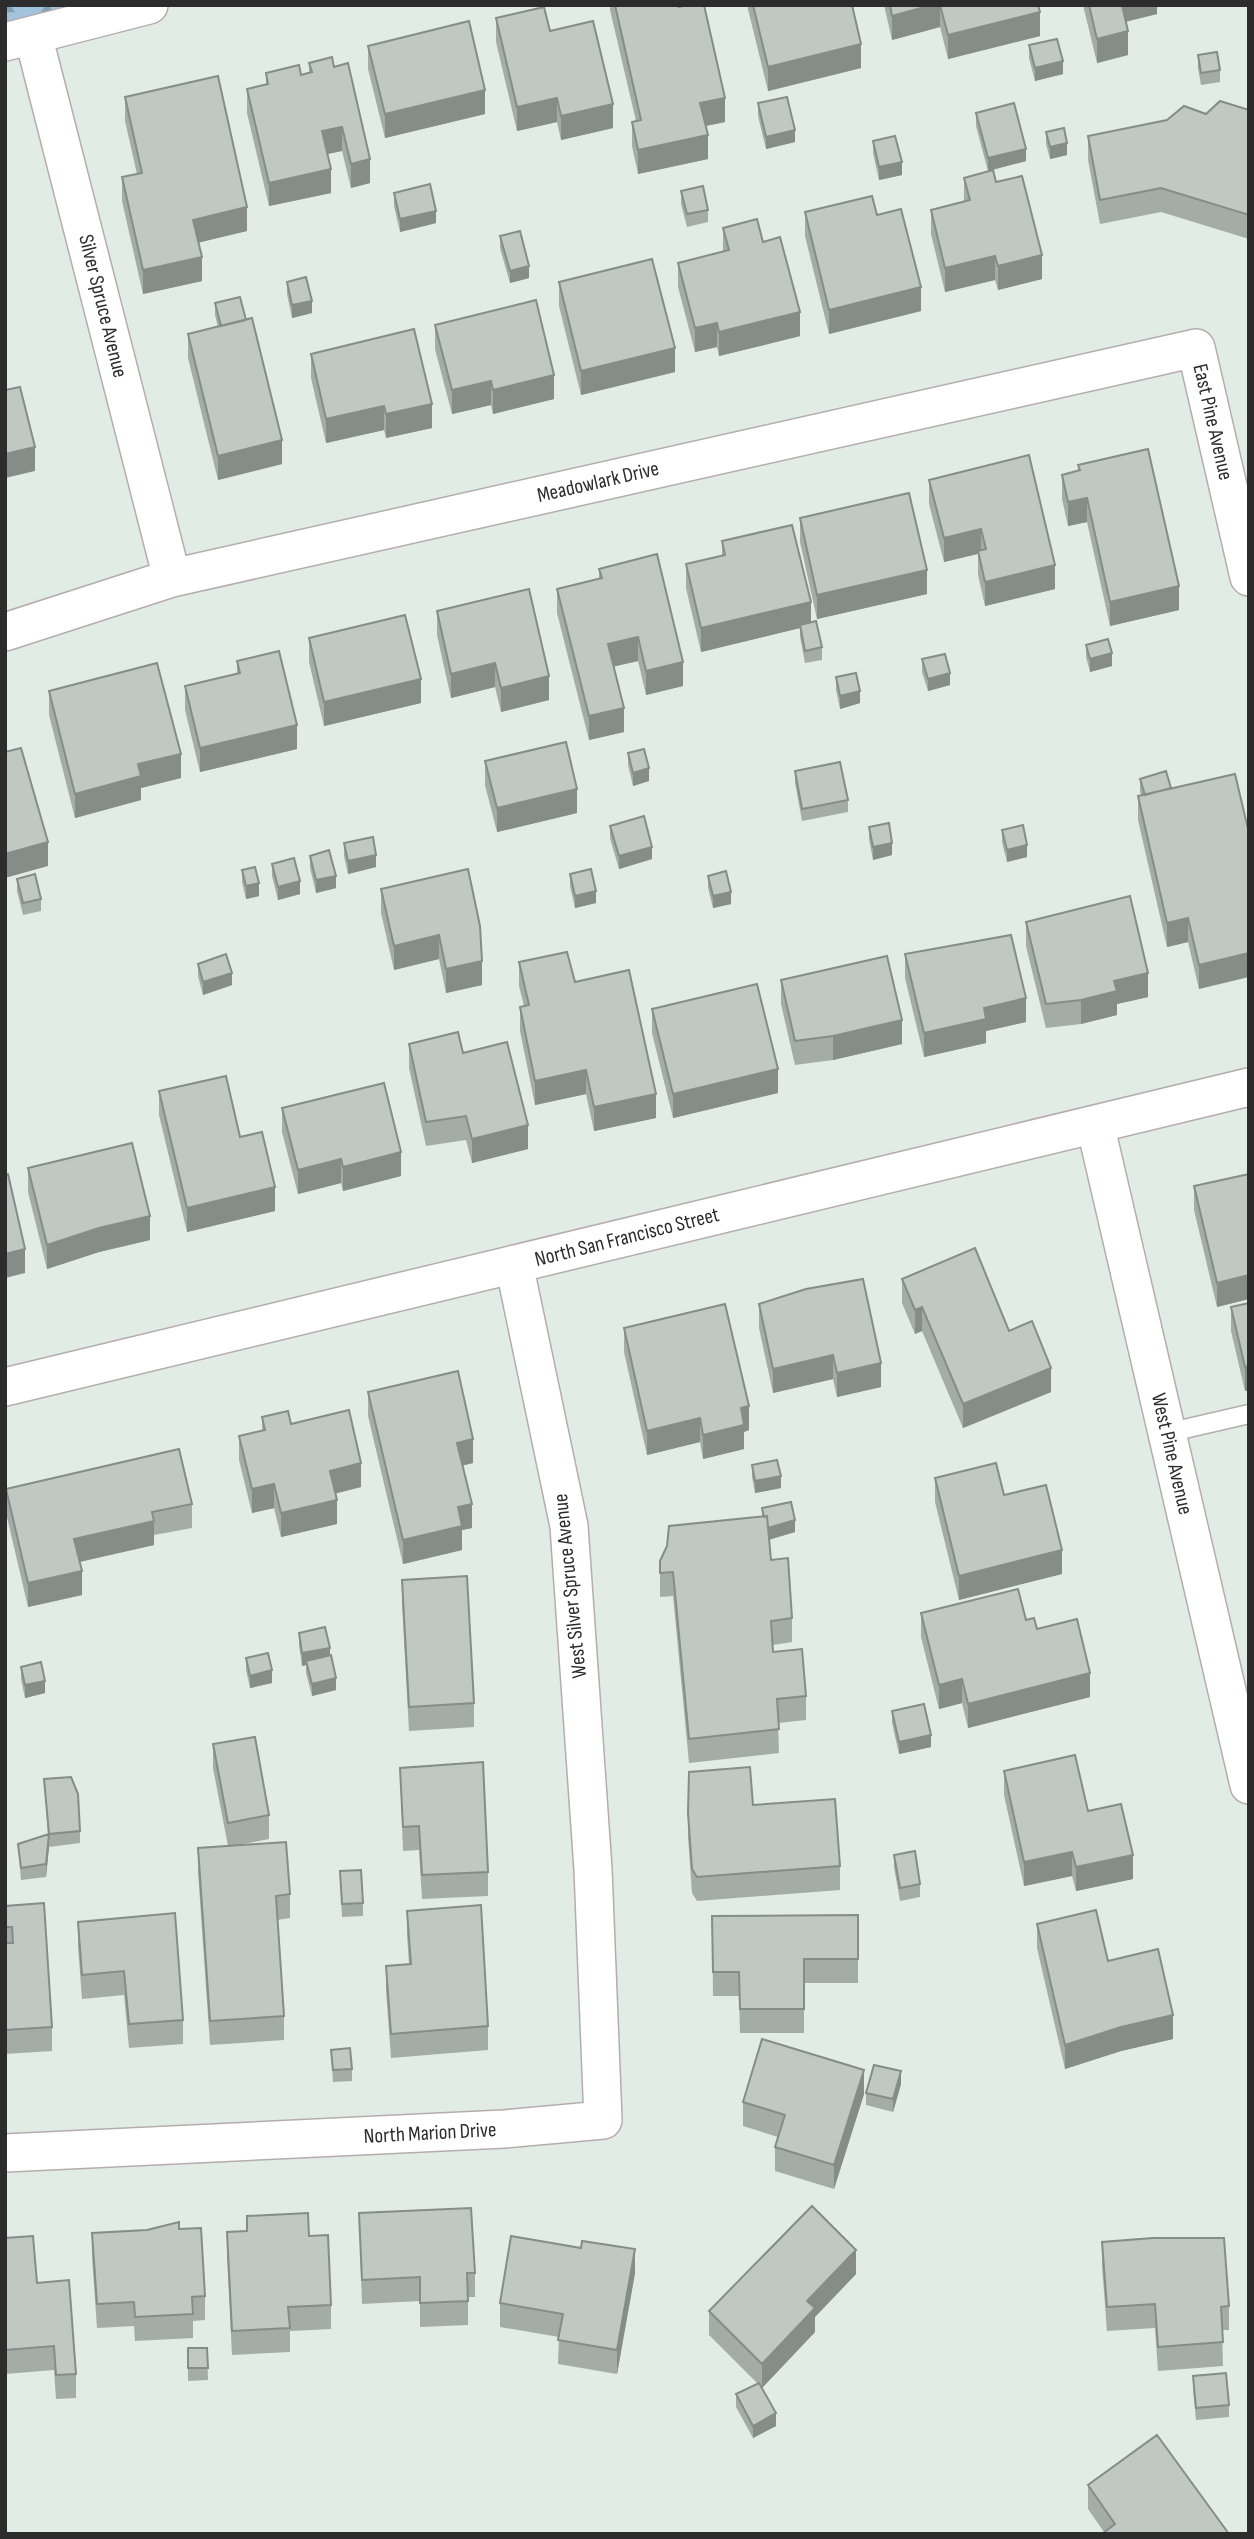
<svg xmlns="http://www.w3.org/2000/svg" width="1254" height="2539" viewBox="0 0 1254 2539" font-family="'Sofia Sans Condensed',sans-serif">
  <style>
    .forest { fill: url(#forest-firs) }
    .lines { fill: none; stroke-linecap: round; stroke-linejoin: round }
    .lane-casing { stroke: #b6acb0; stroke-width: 21 }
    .street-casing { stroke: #b6acb0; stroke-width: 40 }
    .lane { stroke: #fff; stroke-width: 18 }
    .street { stroke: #fff; stroke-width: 37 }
    .wall { fill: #a4aca6 }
    .shaded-wall { fill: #868c87 }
    .building { fill: #bfc8c1; stroke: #868c87; stroke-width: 2 }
    .labels { text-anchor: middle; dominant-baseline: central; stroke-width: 5; stroke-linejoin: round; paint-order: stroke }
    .street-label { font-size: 21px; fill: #2c2c2c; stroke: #fff }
  </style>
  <defs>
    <pattern id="forest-firs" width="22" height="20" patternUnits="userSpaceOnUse" patternTransform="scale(1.75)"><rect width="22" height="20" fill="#a2c3dc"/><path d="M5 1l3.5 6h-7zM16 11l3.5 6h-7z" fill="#849fb3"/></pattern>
  </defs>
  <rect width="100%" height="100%" fill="#e0ece4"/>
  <path class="forest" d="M5,5H170L153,11L5,33Z"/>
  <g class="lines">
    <defs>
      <path id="lane" d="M1167,1433L1249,1414"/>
      <path id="street" d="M33,35L172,578
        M5,42L149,5
        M5,632L172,578L1196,348L1249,577
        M1095,1124L1249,1785
        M5,1387L1249,1087
        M5,2153L504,2129L603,2120L593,1869L569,1526L514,1264"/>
    </defs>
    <use href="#lane" class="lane-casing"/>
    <use href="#street" class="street-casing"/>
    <use href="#lane" class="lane"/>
    <use href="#street" class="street"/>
  </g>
  <path class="wall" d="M610,5H678L725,122L706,126L708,159L638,174L632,146V122L636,121L610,10Z
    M747,5H852L861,68L768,91Z
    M884,5H1038L1040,36L948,59L940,27L892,40Z
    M1083,5H1157V14L1126,21L1128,55L1097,63Z
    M496,18L550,31L613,128L561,140L557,122L517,131L496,42Z
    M1029,45L1063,74L1035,81L1029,58Z
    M368,46L485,114L385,138L368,69Z
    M1198,55L1220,70V82L1201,85L1198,68Z
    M309,63L334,67L370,183L351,188L342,151L327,154L331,193L269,206L247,113V89L266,84V73L301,75L309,73Z
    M125,97L247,231L199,242L202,281L143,294L122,201V177L137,174L125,121Z
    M758,103L795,142L766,149L758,116Z
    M1249,110V239L1161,212L1100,224L1088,160V136L1206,114Z
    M976,113L1026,161L988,171L976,126Z
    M1046,132L1067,155L1050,159L1046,144Z
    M873,141L902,175L879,180L873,153Z
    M964,178L996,182L1042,279L998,290L995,280L945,292L931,234V210L964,202Z
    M681,191L708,210V222L687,227L681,204Z
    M394,193L436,223L400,232L394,206Z
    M805,212L877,215L921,311L829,334L805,236Z
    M723,228L763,242L800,336L719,356L717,347L695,352L678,287V263L723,252Z
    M500,236L529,278L510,283L500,248Z
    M287,282L312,313L292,318L287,294Z
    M559,282L675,372L581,395L559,306Z
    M215,303L282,464L218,480L188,358V334L218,327L215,315Z
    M435,325L554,399L493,414L491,405L452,414L435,349Z
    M311,354L432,428L386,438L384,430L326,443L311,378Z
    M1078,465L1179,610L1110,626L1087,522L1068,526L1062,499V475L1078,471Z
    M929,480L1055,589L985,606L978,575V554L944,562L929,504Z
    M800,518L927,594L817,619L800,542Z
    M722,541L811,623L822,647V660L805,663L800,637V628L701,652L686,588V564L722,556Z
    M599,569L683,686L646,695L638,661L614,666L624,732L589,740L557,613V589L599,579Z
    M437,611L549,700L501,712L495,687L451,698L437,635Z
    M309,638L421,703L324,726L309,662Z
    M1086,645L1112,666L1090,672L1086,657Z
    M922,659L950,685L928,691L922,672Z
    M237,661L297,749L200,772L185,710V686L237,674Z
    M836,677L860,703L840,709L836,690Z
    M49,691L181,778L141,788V800L75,818L49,715Z
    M628,753L649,781L633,786L628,765Z
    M485,761L577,813L497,832L485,785Z
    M795,771L848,800V812L802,821L795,783Z
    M1235,774L1199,989L1188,942L1167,947L1138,820V796H1141L1140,791V779L1171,789Z
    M610,826L652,859L619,869L610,838Z
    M869,827L892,855L873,860L869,839Z
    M1002,830L1027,857L1007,862L1002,842Z
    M344,843L376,867L348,874L344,856Z
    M310,856L336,888L316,893L310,868Z
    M272,864L300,894L278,900L272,876Z
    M468,869L482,985L446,993L439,959L394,970L381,913V889Z
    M242,870L259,896L246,899L242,882Z
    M570,874L596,903L575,908L570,886Z
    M708,876L731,904L713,908L708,888Z
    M17,879L41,899V911L23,915L17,891Z
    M1026,922L1148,997L1117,1004V1015L1081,1024L1046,1028L1026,946Z
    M905,954L1026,1022L986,1031V1043L924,1057L905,978Z
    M519,962L575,982L656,1118L594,1131L586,1094L535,1105L520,1031V1007L524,1006L519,986Z
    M198,964L232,985L203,995L198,976Z
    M781,980L902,1044L833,1060L795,1065L781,1004Z
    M652,1009L778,1093L673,1118L652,1033Z
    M409,1044L463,1053L528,1149L472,1163L466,1140L426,1146L409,1068Z
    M159,1091L240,1137L275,1211L187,1232L159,1115Z
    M282,1108L401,1176L343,1191L341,1183L298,1194L282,1132Z
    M28,1168L150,1240L99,1252L47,1269L28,1192Z
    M1249,1174V1299L1217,1307L1194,1210V1186Z
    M902,1279L1009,1331L1051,1392L963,1428L922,1331L915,1334L902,1303Z
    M1249,1303V1390L1245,1391L1231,1331V1307Z
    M759,1304L881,1387L837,1397L833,1379L773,1393L759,1328Z
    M624,1328L749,1430L744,1432V1449L703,1459L700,1442L647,1455L624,1352Z
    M368,1392L473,1463L463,1465L472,1528L462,1530V1550L403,1564L368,1416Z
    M262,1417L291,1424L361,1487L335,1493L337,1524L281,1537L274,1508L252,1513L239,1460V1436L262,1430Z
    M752,1465L781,1488L755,1493L752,1477Z
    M935,1478L1004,1495L1062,1574L959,1600L935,1502Z
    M6,1489L192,1504V1528L154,1535V1545L80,1562L82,1595L28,1607L6,1513Z
    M762,1508L795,1532L769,1540L771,1560L792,1618V1642L773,1645V1652L806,1696V1720L778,1723L779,1753L689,1763L673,1596L660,1597V1561L762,1517Z
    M402,1580L474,1703V1727L409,1731L402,1604Z
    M921,1613L1026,1620L1037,1629L1090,1697L968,1728L962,1703L939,1709L921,1637Z
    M299,1633L330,1655L336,1690L312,1696L306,1673V1665L302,1666L299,1645Z
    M246,1658L272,1683L250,1688L246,1670Z
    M21,1667L45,1693L25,1698L21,1679Z
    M892,1711L931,1747L899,1754L892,1723Z
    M213,1744L269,1815V1839L234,1846L290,1894V1918L277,1920L284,2016V2040L210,2045L198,1872V1848L228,1846L213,1768Z
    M400,1768L488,1872V1896L422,1899L419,1850L403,1851Z
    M1004,1771L1133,1879L1076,1891L1072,1876L1024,1886L1004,1795Z
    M44,1779L80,1831V1843L49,1847L46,1877L21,1880L18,1844L48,1835Z
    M753,1805L840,1866V1890L697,1901L692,1893L688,1837V1813Z
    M894,1855L920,1884V1897L900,1901L894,1867Z
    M340,1871L363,1903V1916L342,1917Z
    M5,1906L52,2027V2051L5,2054Z
    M407,1911L488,2026V2050L391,2058L386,1990V1966L409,1964L407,1935Z
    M858,1915V1983H804V2033H740L739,1996H713L712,1916Z
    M78,1922L183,2020V2044L129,2048L124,1995L82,1999L78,1946Z
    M1037,1924L1108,1961L1173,2039L1121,2051L1065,2069L1037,1948Z
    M331,2050L352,2069V2081L333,2082Z
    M901,2084L893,2112L866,2105V2093Z
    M864,2094L834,2189L775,2171V2147L778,2137L743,2126V2102Z
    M359,2213L475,2273V2297H468V2325L420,2327V2301L362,2304Z
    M179,2229L205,2296V2320L193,2321V2338L135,2341L134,2326L97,2328L92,2257V2233Z
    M227,2232L309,2236L331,2305V2329L290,2331V2352L232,2355L227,2256Z
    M5,2238L37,2283L76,2374V2398L56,2399L54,2370L5,2374Z
    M1102,2242L1229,2306V2330H1222L1223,2366L1158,2371L1155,2328L1107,2331L1102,2266Z
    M581,2248L635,2273L617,2374L558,2364L559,2337L500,2327V2303Z
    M856,2274L815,2317V2332L762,2388L776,2426L753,2438L736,2407V2394L758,2384L709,2335V2311Z
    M188,2348H207L208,2380L188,2381Z
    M1193,2376L1229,2405V2417L1196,2420L1193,2389Z
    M1088,2485L1229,2534L1104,2532L1088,2509Z"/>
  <path class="shaded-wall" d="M932,5H940V27L892,40V16Z
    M1121,5H1157V14L1121,23Z
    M1040,12V36L948,59V35Z
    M1128,31V55L1097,63V39Z
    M861,44V68L768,91V67Z
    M1063,61V74L1035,81V68Z
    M485,90V114L385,138V114Z
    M557,98V122L517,131V107Z
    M725,98V122L700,127V103Z
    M613,104V128L561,140V116Z
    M342,127V151L322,155V131Z
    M795,130V142L766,149V137Z
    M708,135V159L638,174V150Z
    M1067,143V155L1050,159V147Z
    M1026,149V161L988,171V158Z
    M370,159V183L351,188V164Z
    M902,162V175L879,180V167Z
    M331,169V193L269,206V183Z
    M247,207V231L193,244V220Z
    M436,211V223L400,232V219Z
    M1042,255V279L998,290V266Z
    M995,256V280L945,292V268Z
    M202,257V281L143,294V270Z
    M529,266V278L510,283V271Z
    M921,287V311L829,334V310Z
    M312,301V313L292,318V305Z
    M800,312V336L719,356V332Z
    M717,323V347L695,352V328Z
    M675,348V372L581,395V371Z
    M554,375V399L493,414V390Z
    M491,381V405L452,414V390Z
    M432,404V428L386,438V414Z
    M384,406V430L326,443V419Z
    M282,440V464L218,480V456Z
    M35,447V471L5,478V454Z
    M1087,498V522L1068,526V502Z
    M981,529V553L944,562V538Z
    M1055,565V589L985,606V582Z
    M927,570V594L817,619V595Z
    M1179,586V610L1110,626V602Z
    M811,602V626L800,625V628L701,652V628Z
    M638,637V661L608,668V644Z
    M1112,653V666L1090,672V659Z
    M683,662V686L646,695V671Z
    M495,663V687L451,698V674Z
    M950,673V685L928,691V679Z
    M549,676V700L501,712V688Z
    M421,679V703L324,726V702Z
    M860,691V703L840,709V696Z
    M624,708V732L589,740V716Z
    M297,725V749L200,772V748Z
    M181,754V778L141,788V800L75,818V794L138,764Z
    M649,768V781L633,786V773Z
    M577,789V813L497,832V808Z
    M48,842V866L5,878V854Z
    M892,843V855L873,860V847Z
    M1027,845V857L1007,862V850Z
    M652,847V859L619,869V856Z
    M376,855V867L348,874V861Z
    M336,876V888L316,893V880Z
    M300,881V894L278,900V887Z
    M259,883V896L246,899V886Z
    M596,891V903L575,908V896Z
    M731,892V904L713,908V896Z
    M1188,918V942L1167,947V923Z
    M439,935V959L394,970V946Z
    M1249,953V977L1199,989V965Z
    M482,961V985L446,993V969Z
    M232,973V985L203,995V982Z
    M1148,973V997L1117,1004V1015L1081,1024V1000L1114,981Z
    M1026,998V1022L986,1031V1043L924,1057V1033L984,1008Z
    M902,1020V1044L833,1060V1036Z
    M778,1069V1093L673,1118V1094Z
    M586,1070V1094L535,1105V1081Z
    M656,1094V1118L594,1131V1107Z
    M528,1125V1149L472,1163V1139Z
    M401,1152V1176L343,1191V1167Z
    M341,1159V1183L298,1194V1170Z
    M275,1187V1211L187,1232V1208Z
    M150,1216V1240L99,1252L47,1269V1245L99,1228Z
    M25,1249V1273L5,1278V1254Z
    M1249,1275V1299L1217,1307V1283Z
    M922,1307V1331L915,1334V1310Z
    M833,1355V1379L773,1393V1369Z
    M881,1363V1387L837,1397V1373Z
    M1249,1366V1390L1245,1391V1367Z
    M1051,1368V1392L963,1428V1404Z
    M749,1406V1430L744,1432V1449L703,1459V1435L741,1408Z
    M700,1418V1442L647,1455V1431Z
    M473,1439V1463L457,1467V1443Z
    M361,1463V1487L330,1495V1471Z
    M781,1476V1488L755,1493V1481Z
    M274,1484V1508L252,1513V1489Z
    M337,1500V1524L281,1537V1513Z
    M472,1504V1528L462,1530V1550L403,1564V1540L458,1507Z
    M795,1520V1532L767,1540V1528Z
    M154,1521V1545L74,1563V1539Z
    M1062,1550V1574L959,1600V1576Z
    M82,1571V1595L28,1607V1583Z
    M330,1648V1660L306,1661V1665L302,1666V1653Z
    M272,1670V1683L250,1688V1676Z
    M1090,1673V1697L968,1728V1704Z
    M336,1678V1690L312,1696V1684Z
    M962,1679V1703L939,1709V1685Z
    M45,1681V1693L25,1698V1685Z
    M931,1735V1747L899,1754V1742Z
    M49,1834V1847L46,1877V1864Z
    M1072,1852V1876L1024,1886V1862Z
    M1133,1855V1879L1076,1891V1867Z
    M1173,2015V2039L1121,2051L1065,2069V2045L1121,2027Z
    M864,2070V2094L834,2189V2165Z
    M901,2071V2084L893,2112V2099Z
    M635,2249V2273L617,2374V2350Z
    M856,2250V2274L815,2317V2332L762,2388V2364L807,2301Z
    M776,2413V2426L753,2438V2426Z"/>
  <path class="building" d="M615,5H678L679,7L686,5H704L725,98L700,103L708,135L638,150L632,122L641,120Z
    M753,5H852L861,44L768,67Z
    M890,5H932L892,16Z
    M940,5H1038L1040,12L948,35Z
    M1089,5H1122L1128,31L1097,39Z
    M544,7L550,31L593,21L613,104L561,116L557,98L517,107L496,18Z
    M469,21L485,90L385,114L368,46Z
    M1057,39L1063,61L1035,68L1029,45Z
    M1217,52L1220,70L1201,73L1198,55Z
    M332,57L334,67L348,63L370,159L351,164L342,127L322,131L331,169L269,183L247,89L268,84L266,73L299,65L301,75L312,72L309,63Z
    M218,76L247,207L193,220L202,257L143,270L122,177L142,173L125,97Z
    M787,97L795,130L766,137L758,103Z
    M1220,101L1249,110V215L1161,188L1100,200L1088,136L1167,120L1184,106L1206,114Z
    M1014,103L1026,149L988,158L976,113Z
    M1064,128L1067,143L1050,147L1046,132Z
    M895,136L902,162L879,167L873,141Z
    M993,170L996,182L1022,176L1042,255L998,266L995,256L945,268L931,210L970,200L964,178Z
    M430,184L436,211L400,219L394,193Z
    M703,186L708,210L687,214L681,191Z
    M872,196L877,215L901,209L921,287L829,310L805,212Z
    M757,219L763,242L780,237L800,312L719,332L717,323L695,328L678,263L729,250L723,228Z
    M520,231L529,266L510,271L500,236Z
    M652,259L675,348L581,371L559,282Z
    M306,277L312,301L292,305L287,282Z
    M240,297L246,320L221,326L215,303Z
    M536,300L554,375L493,390L491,381L452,390L435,325Z
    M252,318L282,440L218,456L188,334Z
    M414,329L432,404L386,414L384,406L326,419L311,354Z
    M20,387L35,447L5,454V390Z
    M1148,449L1179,586L1110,602L1087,498L1068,502L1062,475L1080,470L1078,465Z
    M1029,455L1055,565L985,582L978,551L986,549L981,529L944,538L929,480Z
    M909,493L927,570L817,595L800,518Z
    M792,525L811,602L701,628L686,564L725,555L722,541Z
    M657,554L683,662L646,671L638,637L608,644L624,708L589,716L557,589L602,578L599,569Z
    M529,589L549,676L501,688L495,663L451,674L437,611Z
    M405,615L421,679L324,702L309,638Z
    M816,621L822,647L805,651L800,625Z
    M1108,639L1112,653L1090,659L1086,645Z
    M279,651L297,725L200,748L185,686L240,673L237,661Z
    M945,654L950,673L928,679L922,659Z
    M157,663L181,754L138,764L141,776L75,794L49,691Z
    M856,673L860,691L840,696L836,677Z
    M566,742L577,789L497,808L485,761Z
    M21,748L48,842L5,854V752Z
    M644,749L649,768L633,773L628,753Z
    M840,762L848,800L802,809L795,771Z
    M1166,771L1171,788L1145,795L1140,779Z
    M1235,774L1249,833V953L1199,965L1188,918L1167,923L1138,796Z
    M644,816L652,847L619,856L610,826Z
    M889,823L892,843L873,847L869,827Z
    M1023,825L1027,845L1007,850L1002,830Z
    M373,837L376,855L348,861L344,843Z
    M329,850L336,876L316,880L310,856Z
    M294,858L300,881L278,887L272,864Z
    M255,867L259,883L246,886L242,870Z
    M468,869L480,926L482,961L446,969L439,935L394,946L381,889Z
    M591,869L596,891L575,896L570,874Z
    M726,871L731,892L713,896L708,876Z
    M35,874L41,899L23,903L17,879Z
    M1130,896L1148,973L1114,981L1117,991L1081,1000L1046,1004L1026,922Z
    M1011,935L1026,998L984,1008L986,1019L924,1033L905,954Z
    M567,952L575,982L629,970L656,1094L594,1107L586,1070L535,1081L520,1007L529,1005L519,962Z
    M226,954L232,973L203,982L198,964Z
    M887,956L902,1020L833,1036L795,1041L781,980Z
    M757,984L778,1069L673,1094L652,1009Z
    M458,1032L463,1053L507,1042L528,1125L472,1139L466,1116L426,1122L409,1044Z
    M226,1076L240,1137L262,1132L275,1187L187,1208L159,1091Z
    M384,1083L401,1152L343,1167L341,1159L298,1170L282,1108Z
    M132,1143L150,1216L99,1228L47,1245L28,1168Z
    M8,1174L25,1249L5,1254V1175Z
    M1249,1174V1275L1217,1283L1194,1186Z
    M975,1248L1009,1331L1032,1321L1051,1368L963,1404L922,1307L915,1310L902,1279Z
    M863,1279L881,1363L837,1373L833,1355L773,1369L759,1304L806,1289Z
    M1249,1303V1366L1245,1367L1231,1307Z
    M725,1304L749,1406L741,1408L744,1425L703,1435L700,1418L647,1431L624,1328Z
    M458,1371L473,1439L457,1443L472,1504L458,1507L462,1526L403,1540L368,1392Z
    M349,1410L361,1463L330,1471L337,1500L281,1513L274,1484L252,1489L239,1436L265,1430L262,1417L288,1411L291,1424Z
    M179,1449L192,1504L152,1512L154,1521L74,1539L82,1571L28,1583L6,1489Z
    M777,1460L781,1476L755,1481L752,1465Z
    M996,1463L1004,1495L1046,1485L1062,1550L959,1576L935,1478Z
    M791,1502L795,1520L768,1528L767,1516L764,1517L762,1508Z
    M767,1516L771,1560L788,1558L792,1618L771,1621L773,1652L802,1649L806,1696L777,1699L779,1729L689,1739L673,1572L660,1573V1561L667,1546L669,1526Z
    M467,1576L474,1703L409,1707L402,1580Z
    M1018,1589L1026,1620L1034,1618L1037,1629L1077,1619L1090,1673L968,1704L962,1679L939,1685L921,1613Z
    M325,1627L330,1648L302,1653L299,1633Z
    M268,1653L272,1670L250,1676L246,1658Z
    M331,1655L336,1678L312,1684L306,1661Z
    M41,1662L45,1681L25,1685L21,1667Z
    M924,1704L931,1735L899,1742L892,1711Z
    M255,1737L269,1815L228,1823L213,1744Z
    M1075,1755L1088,1811L1121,1804L1133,1855L1076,1867L1072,1852L1024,1862L1004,1771Z
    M483,1762L488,1872L422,1875L419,1826L403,1827L400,1768Z
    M750,1767L753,1805L835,1799L840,1866L697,1877L692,1869L688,1813L689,1772Z
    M71,1777L78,1794L80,1831L49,1834L46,1864L21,1868L18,1844L49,1834L44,1779Z
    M286,1842L290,1894L276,1896L284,2016L210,2021L198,1848Z
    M915,1851L920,1884L900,1888L894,1855Z
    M361,1870L363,1903L342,1904L340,1871Z
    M44,1903L52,2027L5,2030V1943H13L12,1927H5V1906Z
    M481,1905L488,2026L391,2034L386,1966L411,1964L407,1911Z
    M1096,1910L1108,1961L1158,1949L1173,2015L1121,2027L1065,2045L1037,1924Z
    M175,1913L183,2020L129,2024L124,1971L82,1975L78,1922Z
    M858,1915V1959H804V2009H740L739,1972H713L712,1916Z
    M762,2039L864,2070L834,2165L775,2147L785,2115L743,2102Z
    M350,2048L352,2069L333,2070L331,2050Z
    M874,2065L901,2071L893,2099L866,2093Z
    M812,2206L856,2250L807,2301L815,2308L762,2364L709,2311Z
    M471,2208L475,2273H467L468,2301L420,2303V2277L362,2280L359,2213Z
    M308,2213L309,2236L328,2235L331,2305L288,2307L290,2328L232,2331L227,2232L247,2231V2216Z
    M179,2222V2229L201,2228L205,2296L192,2297L193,2314L135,2317L134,2302L97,2304L92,2233L147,2230Z
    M33,2236L37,2283L69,2280L76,2374L56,2375L54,2346L5,2350V2238Z
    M511,2236L581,2248L582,2241L635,2249L617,2350L558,2340L563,2314L500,2303Z
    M1153,2238H1224L1229,2306L1221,2307L1223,2342L1158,2347L1155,2304L1107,2307L1102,2242Z
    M188,2348H207L208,2368H188Z
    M1226,2373L1229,2405L1196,2408L1193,2376Z
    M759,2383L776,2413L753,2426L736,2394Z
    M1157,2435L1229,2534H1102L1115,2524L1088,2485Z"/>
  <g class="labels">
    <g class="street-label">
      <text transform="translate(103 306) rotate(76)">Silver Spruce Avenue</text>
      <text transform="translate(1213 422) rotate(77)">East Pine Avenue</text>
      <text transform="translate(598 482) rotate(-13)">Meadowlark Drive</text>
      <text transform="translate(627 1237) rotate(-14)">North San Francisco Street</text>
      <text transform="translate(1172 1454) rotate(77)">West Pine Avenue</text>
      <text transform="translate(570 1586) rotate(-96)">West Silver Spruce Avenue</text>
      <text transform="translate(430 2133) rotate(-3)">North Marion Drive</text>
    </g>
  </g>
  <rect width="1254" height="2539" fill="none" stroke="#2c2c2c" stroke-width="14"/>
</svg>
